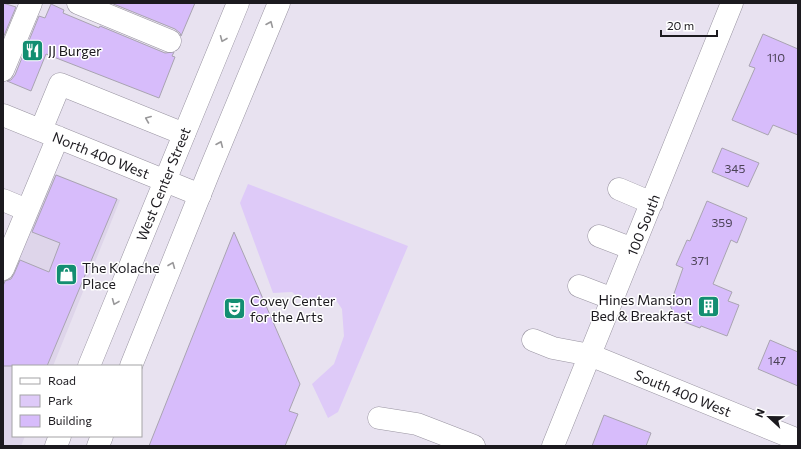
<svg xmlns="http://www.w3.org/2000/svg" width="801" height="449" viewBox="0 0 801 449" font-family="Commissioner,sans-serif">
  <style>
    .built { fill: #ded5ea }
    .green { fill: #decaf8 }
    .building { fill: #d7bcfb; stroke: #a9a4b1 }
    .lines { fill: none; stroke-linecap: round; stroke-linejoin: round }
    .minor-casing { stroke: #9994a1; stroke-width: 23 }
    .major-casing { stroke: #9994a1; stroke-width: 23 }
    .minor { stroke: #fff; stroke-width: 22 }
    .major { stroke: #fff; stroke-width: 22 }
    .oneway { stroke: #99989a }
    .labels { text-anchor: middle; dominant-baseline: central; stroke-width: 3; stroke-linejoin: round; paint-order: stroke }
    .number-label { font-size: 12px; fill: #4b4256 }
    .poi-label { font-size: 14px; fill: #1c1a1f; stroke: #fff; text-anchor: start }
    .street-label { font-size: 14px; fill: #1c1a1f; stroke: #fff }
  </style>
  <rect width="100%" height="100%" fill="#e8e2f0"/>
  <path class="built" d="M36,166L120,200L53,366H13V436H25L21,446H3V244Z"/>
  <path class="green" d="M248,184L408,246L338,412L328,418L312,384L334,364L344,336L342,309L334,297L310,307L292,292L273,293L240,203Z"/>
  <path class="building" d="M3,3L16,7L3,38Z
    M111,3H195L181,36L180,33L175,29Z
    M51,4L64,10L63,13L99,28L100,26L165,53L174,52L172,56L175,57L159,98L46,54L31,91L7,81L11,80L15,75L39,16L45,18Z
    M763,34L798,49V135L773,125L768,135L732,120L755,68L749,66Z
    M722,148L759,163L748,187L712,172Z
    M56,175L117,199L47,366H3V286L5,281L11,279L14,274L20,260L49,272L60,243L32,232Z
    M707,201L747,218L737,243L731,240L713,284L732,292L728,301L739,305L727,336L701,326L700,328L676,319L670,305L683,268L676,265L687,240L690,241Z
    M234,232L300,384L289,411L298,414L285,446H149Z
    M770,340L798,352V386L758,369Z
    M604,415L651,433L646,446H592Z"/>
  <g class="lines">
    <defs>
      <path id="minor" d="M78,3L170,41
        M3,70L31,3
        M3,115L200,195
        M41,130L60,84L184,134
        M619,189L652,203
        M3,200L27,210
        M599,236L633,249
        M3,269L58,137
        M579,286L613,299
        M533,340L553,348L590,355L798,440
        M379,418L417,424L474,446
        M553,446L732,3"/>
      <path id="major" d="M89,366L238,3
        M131,366L209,172L279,3
        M56,446L60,436
        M98,446L102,436"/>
    </defs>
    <use href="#minor" class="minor-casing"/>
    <use href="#major" class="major-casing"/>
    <use href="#minor" class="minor"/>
    <use href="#major" class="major"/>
  </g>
  <defs><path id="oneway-chevron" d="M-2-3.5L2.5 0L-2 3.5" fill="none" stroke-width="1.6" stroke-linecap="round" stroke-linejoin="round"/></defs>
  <g class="oneway">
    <use href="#oneway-chevron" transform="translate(270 24) rotate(-67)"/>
    <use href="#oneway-chevron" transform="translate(223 39) rotate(112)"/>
    <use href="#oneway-chevron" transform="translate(148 119) rotate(-158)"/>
    <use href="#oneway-chevron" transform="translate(220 144) rotate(-67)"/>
    <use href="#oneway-chevron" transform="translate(172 265) rotate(-68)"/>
    <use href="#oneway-chevron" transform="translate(115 302) rotate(112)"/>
  </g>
  <defs>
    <symbol id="restaurant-square" viewBox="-11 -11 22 22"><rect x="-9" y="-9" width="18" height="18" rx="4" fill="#138e72" stroke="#fff"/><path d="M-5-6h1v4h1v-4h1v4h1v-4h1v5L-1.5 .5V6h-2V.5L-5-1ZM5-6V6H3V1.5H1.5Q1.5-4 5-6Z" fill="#fff"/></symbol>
    <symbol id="shop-square" viewBox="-11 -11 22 22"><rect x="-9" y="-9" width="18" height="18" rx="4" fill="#138e72" stroke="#fff"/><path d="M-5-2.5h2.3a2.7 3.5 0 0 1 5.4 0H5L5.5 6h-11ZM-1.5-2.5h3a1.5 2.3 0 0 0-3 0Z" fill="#fff"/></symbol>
    <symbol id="building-square" viewBox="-11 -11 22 22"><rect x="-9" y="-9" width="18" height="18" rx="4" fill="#138e72" stroke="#fff"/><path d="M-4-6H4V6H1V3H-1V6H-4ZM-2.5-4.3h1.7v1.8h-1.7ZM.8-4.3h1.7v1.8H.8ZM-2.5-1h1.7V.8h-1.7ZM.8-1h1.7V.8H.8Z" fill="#fff"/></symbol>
    <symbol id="theatre-square" viewBox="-11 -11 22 22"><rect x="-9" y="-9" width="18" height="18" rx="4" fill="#138e72" stroke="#fff"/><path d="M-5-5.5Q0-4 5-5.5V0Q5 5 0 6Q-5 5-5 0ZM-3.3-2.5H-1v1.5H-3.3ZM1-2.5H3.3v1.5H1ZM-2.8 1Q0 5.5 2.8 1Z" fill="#fff"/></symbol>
  </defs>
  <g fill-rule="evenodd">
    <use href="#restaurant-square" x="20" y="38" width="25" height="25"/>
    <use href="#shop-square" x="54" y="262" width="25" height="25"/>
    <use href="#building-square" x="696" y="294" width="25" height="25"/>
    <use href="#theatre-square" x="222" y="296" width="25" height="25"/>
  </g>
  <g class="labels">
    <g class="number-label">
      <text x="776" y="57">110</text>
      <text x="735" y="168">345</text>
      <text x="722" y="222">359</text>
      <text x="700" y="260">371</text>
      <text x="777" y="360">147</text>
    </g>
    <g class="poi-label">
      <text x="48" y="50">JJ Burger</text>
      <text x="82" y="267">The Kolache<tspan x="82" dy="16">Place</tspan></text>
      <text x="692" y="299" text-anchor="end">Hines Mansion<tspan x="692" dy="16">Bed &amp; Breakfast</tspan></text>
      <text x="250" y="300">Covey Center<tspan x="250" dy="16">for the Arts</tspan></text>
    </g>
    <g class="street-label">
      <text transform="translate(101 155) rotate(22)">North 400 West</text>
      <text transform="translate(163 184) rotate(-68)">West Center Street</text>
      <text transform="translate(643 225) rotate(-68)">100 South</text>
      <text transform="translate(683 393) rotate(22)">South 400 West</text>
    </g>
  </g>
  <rect width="801" height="449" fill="none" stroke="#1c1a1f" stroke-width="8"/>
  <rect x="12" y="365" width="130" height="72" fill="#ffffff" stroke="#a4a3a5"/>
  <rect x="20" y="378" width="20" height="6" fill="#ffffff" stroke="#a4a3a5"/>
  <text x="48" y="385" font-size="12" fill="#1c1a1f">Road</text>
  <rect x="20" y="395" width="20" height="12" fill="#decaf8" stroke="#a4a3a5"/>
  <text x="48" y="405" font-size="12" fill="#1c1a1f">Park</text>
  <rect x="20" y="415" width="20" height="12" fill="#d7bcfb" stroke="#a4a3a5"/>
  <text x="48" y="425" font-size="12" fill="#1c1a1f">Building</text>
  <g transform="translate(769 417) rotate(292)" stroke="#ffffff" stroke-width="3" paint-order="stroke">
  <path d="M0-3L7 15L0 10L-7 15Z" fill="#1c1a1f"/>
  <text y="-6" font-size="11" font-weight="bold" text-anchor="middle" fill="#1c1a1f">N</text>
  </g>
  <path d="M661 30v6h56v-6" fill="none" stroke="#1c1a1f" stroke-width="2"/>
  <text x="667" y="30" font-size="12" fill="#1c1a1f" stroke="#ffffff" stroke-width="3" paint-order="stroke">20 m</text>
</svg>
